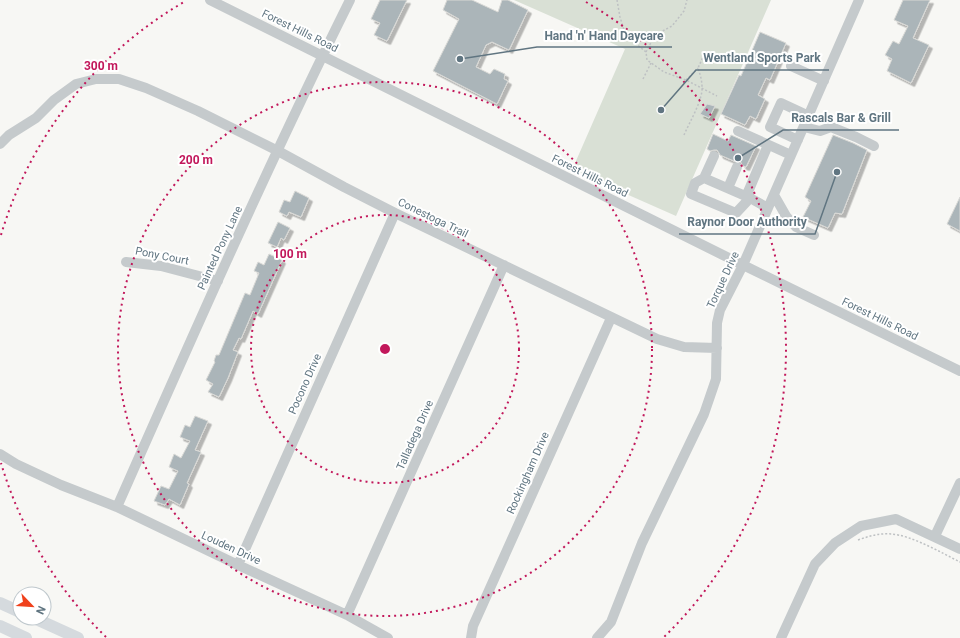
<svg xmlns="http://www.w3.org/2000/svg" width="960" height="638" viewBox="0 0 960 638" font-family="Roboto,sans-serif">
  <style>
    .green { fill: #d9e0d5 }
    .building { fill: #abb5b9; stroke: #d9d9d6; filter: url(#shadow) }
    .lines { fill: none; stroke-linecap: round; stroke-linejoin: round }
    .path { stroke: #bec1c3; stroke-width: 1.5; stroke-dasharray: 2 2; stroke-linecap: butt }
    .minor { stroke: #c5cacc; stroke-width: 10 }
    .major { stroke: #d5dade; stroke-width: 12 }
    .ring { fill: none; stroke: #c2185b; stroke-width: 2; stroke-dasharray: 2 4 }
    .labels { text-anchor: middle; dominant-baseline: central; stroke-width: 4; stroke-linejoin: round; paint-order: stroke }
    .street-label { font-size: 11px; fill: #607581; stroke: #fff }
    .centre { fill: #c2185b; stroke: #fff; stroke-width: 2 }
    .ring-label { font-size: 12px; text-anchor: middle; font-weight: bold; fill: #c2185b; stroke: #fff; stroke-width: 4; stroke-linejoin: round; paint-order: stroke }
    .leader { fill: none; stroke: #607581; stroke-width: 1.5 }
    .callout-dot { fill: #607581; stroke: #fff; stroke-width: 1.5 }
    .callout-label { font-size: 12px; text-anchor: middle; font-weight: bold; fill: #607581; stroke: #fff; stroke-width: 4; stroke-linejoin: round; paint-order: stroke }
  </style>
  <defs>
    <filter id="shadow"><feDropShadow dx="3.5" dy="3.5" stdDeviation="0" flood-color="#0004"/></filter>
  </defs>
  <rect width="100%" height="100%" fill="#f7f7f4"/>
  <path class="green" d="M514,0H771L676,216L572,170L625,49Z"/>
  <path class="building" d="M380,0H407L387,41L374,35L380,23L371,19Z
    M447,0H472L498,12L502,0H508L528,10L509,50L492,42L486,45L476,67L490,74L494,69L505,74L504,79L508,81L497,104L433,71L459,19L443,10Z
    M903,0H930L913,38L929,45L911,83L887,71L892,59L885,55L893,41L899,44L908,26L894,20Z
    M760,32L786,43L770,80L766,78L758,95L765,99L756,119L750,116L745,125L721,114L739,75L741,76Z
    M707,104L715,106L709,118L700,114Z
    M713,134L728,141L731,135L756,146L746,167L743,166L740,161H734L720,155L719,153L717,150H714L710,151L707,149Z
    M833,135L853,143L867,150L842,214L835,213L828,228L803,217L811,201L805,197Z
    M295,191L309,198L301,217L289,212L287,216L279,212L284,200L290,202Z
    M960,197V231L947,224Z
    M278,222L290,228L284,240L281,238L277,247L268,243Z
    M269,254L282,260L258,314L253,311L241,339L239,338L233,350L238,352L228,378L219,397L208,392L213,384L206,380L215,362L214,361L216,355H219L245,293L250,295L259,273L254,271L258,262L264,265Z
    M195,416L208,421L195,450L201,452L187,483L189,484L180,505L169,499L165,505L154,501L161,486L169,489L178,471L169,467L174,454L181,458L190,441L180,437L185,425L190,427Z"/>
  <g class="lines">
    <path class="path" d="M617,0L620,17L624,30L635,43L646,52L647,60L664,72L686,80L717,96
      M646,52L655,35L672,26L684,11L687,0
      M643,79L651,63
      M686,80L698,68
      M684,135C689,123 703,100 702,87C702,80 700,74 698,68L703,57
      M858,540C869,536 880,533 891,534C911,535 942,553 960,562"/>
    <path class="minor" d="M210,0L743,265L960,371
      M791,66L824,81
      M804,127L820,131L831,127L856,137L874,146
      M738,131L791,155
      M798,140L770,127L781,103L809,116
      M0,144L9,135L36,118L54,100L76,84L96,79H119L146,88L198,111L278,151L344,187L395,213L657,339L684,347L717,348
      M704,178L714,156
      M728,188L737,167
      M774,195L786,216L796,227L814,235
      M750,198L736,213L691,194L695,183L704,178L750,198L768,208
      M750,198L748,192L768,145
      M126,262L161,266L218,281
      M0,454L16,464L61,485L117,507L238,565L347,615L388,638
      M117,507C192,337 267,167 350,0
      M935,536L960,483
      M238,565L395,213
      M347,615L504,265
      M471,638L473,626L611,318
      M597,638L611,622L642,543L704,414L716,379L717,323L720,310L743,265L859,0
      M781,638L815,564L835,543L861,526L896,519L960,549"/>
    <path class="major" d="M0,603L20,612
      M34,618L78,638
      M0,626L26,638"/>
  </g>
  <g class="ring">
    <circle cx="385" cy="349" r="134"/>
    <circle cx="385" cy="349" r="267"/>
    <path d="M106 637A401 401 0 0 1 1 463M1 235A401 401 0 0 1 184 2M586 2A401 401 0 0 1 664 637"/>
  </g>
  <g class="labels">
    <g class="street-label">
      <text transform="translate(300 31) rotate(26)">Forest Hills Road</text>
      <text transform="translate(590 176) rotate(26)">Forest Hills Road</text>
      <text transform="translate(433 218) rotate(26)">Conestoga Trail</text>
      <text transform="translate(220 248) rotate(-65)">Painted Pony Lane</text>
      <text transform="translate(162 256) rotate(11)">Pony Court</text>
      <text transform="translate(723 280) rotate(-65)">Torque Drive</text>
      <text transform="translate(880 319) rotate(26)">Forest Hills Road</text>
      <text transform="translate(305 384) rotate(-66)">Pocono Drive</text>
      <text transform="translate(415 435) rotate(-66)">Talladega Drive</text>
      <text transform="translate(528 473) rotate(-66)">Rockingham Drive</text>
      <text transform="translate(231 548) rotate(25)">Louden Drive</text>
    </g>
  </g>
  <circle cx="385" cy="349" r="6" class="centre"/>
  <g class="ring-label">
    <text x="101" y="70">300 m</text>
    <text x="196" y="164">200 m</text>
    <text x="290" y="258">100 m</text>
  </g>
  <path class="leader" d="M460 59L537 47H672M661 110L696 70H829M738 158L783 130H899M837 172L815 234H679"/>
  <g class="callout-dot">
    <circle cx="460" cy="59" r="4"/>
    <circle cx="661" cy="110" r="4"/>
    <circle cx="738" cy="158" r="4"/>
    <circle cx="837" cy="172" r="4"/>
  </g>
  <g class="callout-label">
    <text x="604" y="40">Hand 'n' Hand Daycare</text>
    <text x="762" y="62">Wentland Sports Park</text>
    <text x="841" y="122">Rascals Bar &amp; Grill</text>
    <text x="747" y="226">Raynor Door Authority</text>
  </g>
  <g transform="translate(32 606) rotate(115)"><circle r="19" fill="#ffffff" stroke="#bfc8cd"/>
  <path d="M0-3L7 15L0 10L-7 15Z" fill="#f0411c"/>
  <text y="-6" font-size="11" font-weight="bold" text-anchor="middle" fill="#607581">N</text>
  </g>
</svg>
